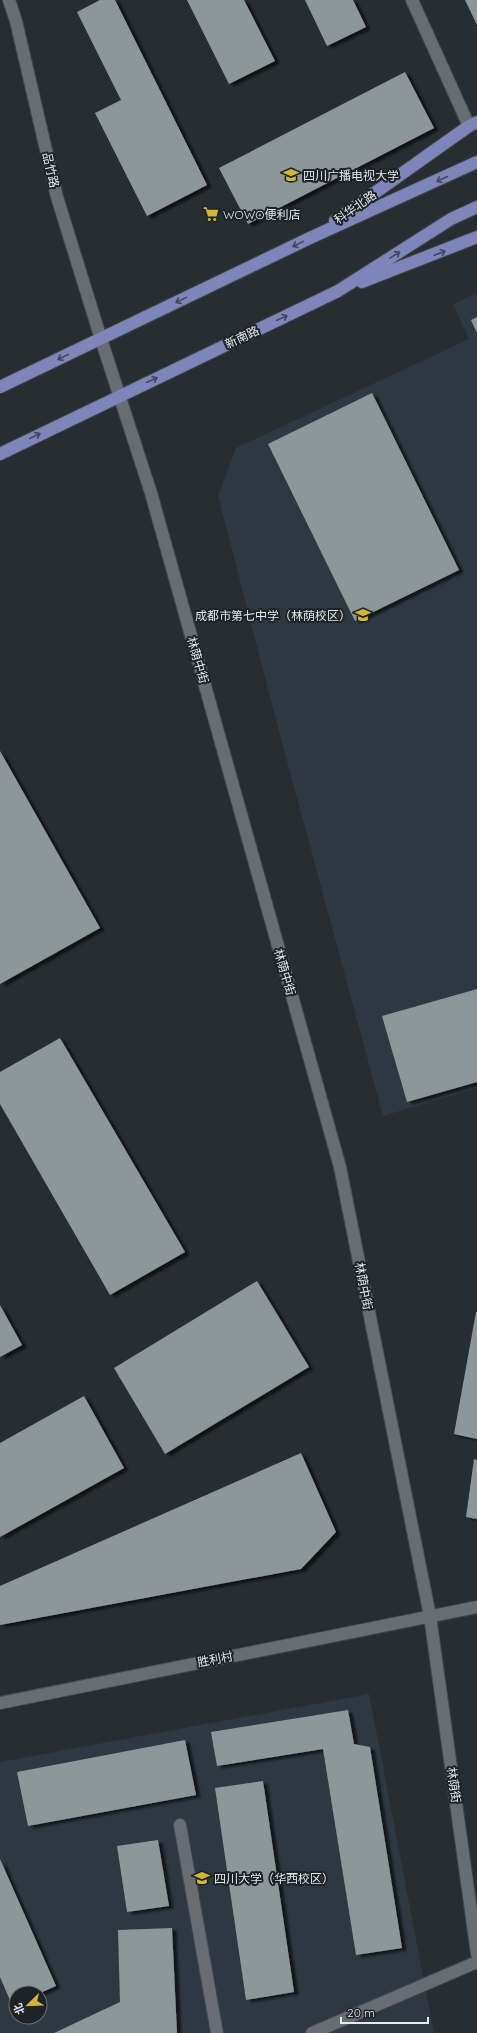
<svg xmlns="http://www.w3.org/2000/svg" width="477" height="2033" viewBox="0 0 477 2033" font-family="Quicksand,'Noto Sans SC',sans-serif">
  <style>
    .built { fill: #2e3842; fill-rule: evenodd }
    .building { fill: #8d979a; filter: url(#shadow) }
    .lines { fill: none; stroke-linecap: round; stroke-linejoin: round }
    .lane-casing { stroke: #44484d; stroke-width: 14 }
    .street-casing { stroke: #44484d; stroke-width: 14 }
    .secondary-casing { stroke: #44484d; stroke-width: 14 }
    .primary-casing { stroke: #44484d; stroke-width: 14 }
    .lane { stroke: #676d73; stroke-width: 12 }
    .street { stroke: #676d73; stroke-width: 12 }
    .secondary { stroke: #676d73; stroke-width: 12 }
    .primary { stroke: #7e86b9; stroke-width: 12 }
    .oneway { stroke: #40465b }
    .labels { text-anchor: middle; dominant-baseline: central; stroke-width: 4; stroke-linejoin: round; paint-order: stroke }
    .street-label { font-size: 12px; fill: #e6e9ed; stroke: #1e2328 }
    .poi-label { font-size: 12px; fill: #e6e9ed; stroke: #1e2328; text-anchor: start }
  </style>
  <defs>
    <filter id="shadow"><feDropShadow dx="4.5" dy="2.5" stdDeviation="1" flood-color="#0009"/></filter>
  </defs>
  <rect width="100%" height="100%" fill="#282d32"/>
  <path class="built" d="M477,293V1088L383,1116L280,735L218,496L236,448L469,339L453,304Z
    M369,1694L434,2033H0V1762ZM16,1993H40V2017H16Z"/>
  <path class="building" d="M100,0H115L207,185L147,216L95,113L121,100L77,12Z
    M187,0H244L275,61L229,84Z
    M305,0H353L366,27L327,46Z
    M465,0H477V25Z
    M405,72L434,128L248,224L219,168Z
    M477,317V333L471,320Z
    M372,393L459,570L355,621L268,444Z
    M0,751L100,928L0,984Z
    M477,989V1082L407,1102L382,1016Z
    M60,1038L185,1252L110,1295L0,1104V1072Z
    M257,1281L309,1367L165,1454L114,1368Z
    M0,1305L22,1345L0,1357Z
    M476,1312H477V1439L454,1434Z
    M84,1396L124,1468L0,1537V1443Z
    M301,1453L336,1532L301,1569L0,1625V1586Z
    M474,1459L477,1460V1519L466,1517Z
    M348,1710L354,1744L370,1747L402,1948L356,1955L323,1749L217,1766L211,1732Z
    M185,1740L196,1795L28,1826L17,1772Z
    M263,1781L294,1992L246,2000L215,1788Z
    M158,1840L169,1906L127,1912L117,1846Z
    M0,1859L56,1986L40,1993H16V2004L12,2005L0,1977Z
    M172,1928L177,2033H54L120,2002L118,1930Z"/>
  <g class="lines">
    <defs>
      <path id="lane" d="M412,0L469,126
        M180,1825L217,2033
        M312,2033L477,1962"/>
      <path id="street" d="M9,0L16,21L57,197L101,339"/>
      <path id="secondary" d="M101,339L151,493L340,1167L430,1616L477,1954
        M0,1703L477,1607"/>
      <path id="primary" d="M335,221L469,126L477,122
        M362,282L477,237
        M0,387L312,237L477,162
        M0,454L338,291L451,219L477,207"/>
    </defs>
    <use href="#lane" class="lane-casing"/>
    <use href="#street" class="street-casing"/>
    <use href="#secondary" class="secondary-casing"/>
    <use href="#primary" class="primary-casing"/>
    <use href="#lane" class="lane"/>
    <use href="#street" class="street"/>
    <use href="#secondary" class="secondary"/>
    <use href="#primary" class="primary"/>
  </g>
  <defs><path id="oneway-shaft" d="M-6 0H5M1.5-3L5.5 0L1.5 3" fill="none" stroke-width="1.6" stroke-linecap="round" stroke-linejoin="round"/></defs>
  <g class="oneway">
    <use href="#oneway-shaft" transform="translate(442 179) rotate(156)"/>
    <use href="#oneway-shaft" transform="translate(298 244) rotate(154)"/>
    <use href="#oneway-shaft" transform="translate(440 253) rotate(-21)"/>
    <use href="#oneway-shaft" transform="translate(395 255) rotate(-32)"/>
    <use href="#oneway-shaft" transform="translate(181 300) rotate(154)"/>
    <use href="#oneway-shaft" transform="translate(282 318) rotate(-25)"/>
    <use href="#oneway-shaft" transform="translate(63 357) rotate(154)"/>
    <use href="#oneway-shaft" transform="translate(152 380) rotate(-25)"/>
    <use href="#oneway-shaft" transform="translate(35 436) rotate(-26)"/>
  </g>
  <defs>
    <symbol id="university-bare" viewBox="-9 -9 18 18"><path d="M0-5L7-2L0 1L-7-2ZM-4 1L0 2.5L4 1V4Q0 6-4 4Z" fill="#d3b635" stroke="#1e2328" stroke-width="2.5" paint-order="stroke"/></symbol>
    <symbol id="supermarket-bare" viewBox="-9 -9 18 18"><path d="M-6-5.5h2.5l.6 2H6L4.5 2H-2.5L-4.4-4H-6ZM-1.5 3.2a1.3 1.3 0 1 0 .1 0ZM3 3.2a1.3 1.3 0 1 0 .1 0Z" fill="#d3b635" stroke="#1e2328" stroke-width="2.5" paint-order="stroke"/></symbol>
    <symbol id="school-bare" viewBox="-9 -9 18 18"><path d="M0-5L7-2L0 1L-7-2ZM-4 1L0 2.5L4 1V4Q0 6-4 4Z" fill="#d3b635" stroke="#1e2328" stroke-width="2.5" paint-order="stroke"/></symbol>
  </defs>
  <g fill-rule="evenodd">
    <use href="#university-bare" x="280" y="164" width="22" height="22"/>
    <use href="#supermarket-bare" x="200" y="203" width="22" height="22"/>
    <use href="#school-bare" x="352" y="604" width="22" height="22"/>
    <use href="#university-bare" x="191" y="1867" width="22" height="22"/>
  </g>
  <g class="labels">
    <g class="street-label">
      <text transform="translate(51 170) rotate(77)">品竹路</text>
      <text transform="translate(355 207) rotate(-35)">科华北路</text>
      <text transform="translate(242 337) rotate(-25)">新南路</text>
      <text transform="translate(198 660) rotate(74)">林荫中街</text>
      <text transform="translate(285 972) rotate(74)">林荫中街</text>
      <text transform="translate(364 1286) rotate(79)">林荫中街</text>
      <text transform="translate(215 1659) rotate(-11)">胜利村</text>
      <text transform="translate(454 1785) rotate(82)">林荫街</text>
    </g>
    <g class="poi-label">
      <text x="303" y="175">四川广播电视大学</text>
      <text x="223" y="214">WOWO便利店</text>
      <text x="351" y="615" text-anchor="end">成都市第七中学（林荫校区）</text>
      <text x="214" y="1878">四川大学（华西校区）</text>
    </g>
  </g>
  <g transform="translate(28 2005) rotate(247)"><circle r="19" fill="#1e2328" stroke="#6e7277"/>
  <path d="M0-3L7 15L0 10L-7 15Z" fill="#d3b635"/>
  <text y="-6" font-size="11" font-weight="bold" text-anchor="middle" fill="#e6e9ed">北</text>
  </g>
  <path d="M341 2017v6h87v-6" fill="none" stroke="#e6e9ed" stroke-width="2"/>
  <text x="347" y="2017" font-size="12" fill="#e6e9ed" stroke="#1e2328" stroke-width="3" paint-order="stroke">20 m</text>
</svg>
